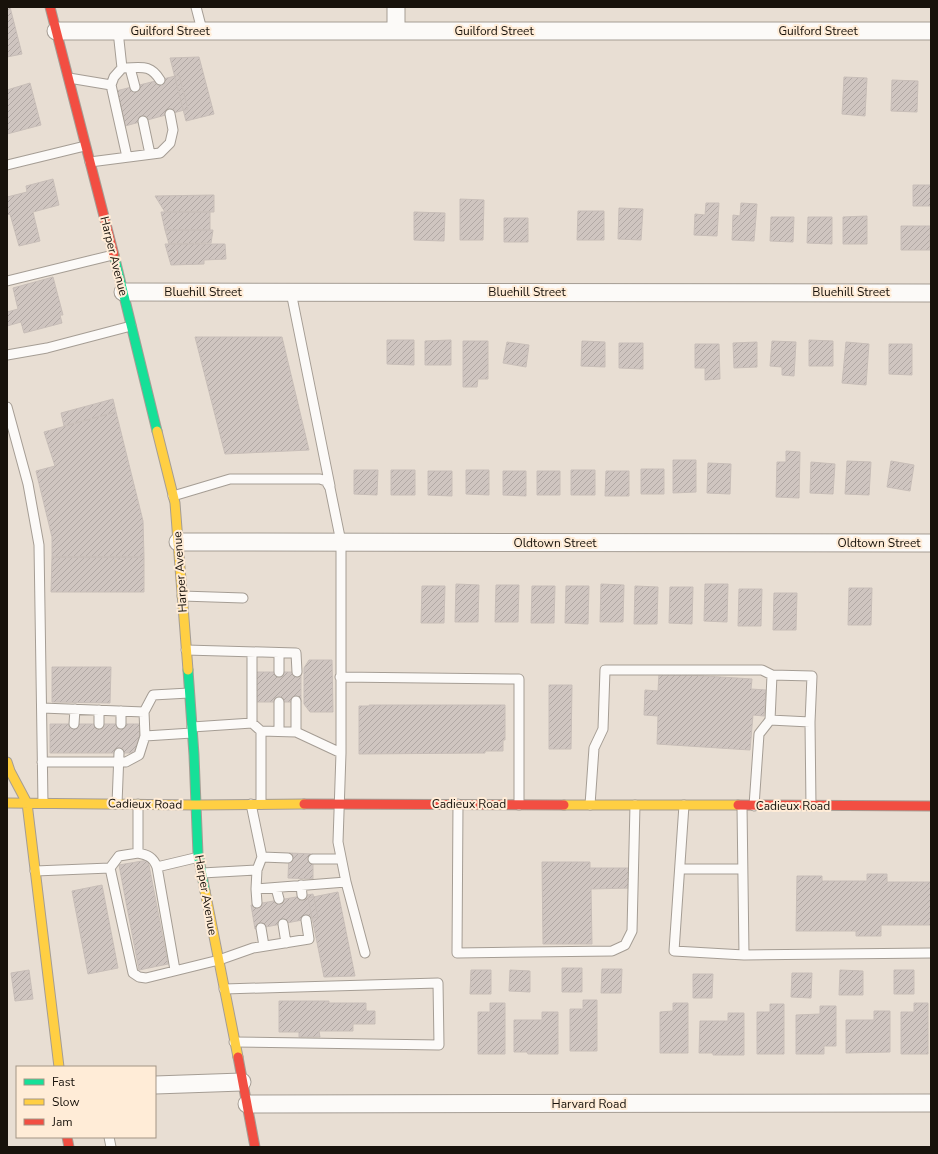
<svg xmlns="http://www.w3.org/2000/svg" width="938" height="1154" viewBox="0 0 938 1154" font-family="'Nunito Sans',sans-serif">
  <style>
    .building { fill: url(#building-hatch); stroke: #c8beb8 }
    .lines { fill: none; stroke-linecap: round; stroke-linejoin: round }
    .lane-casing { stroke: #a59d94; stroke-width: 11 }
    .street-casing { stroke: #a59d94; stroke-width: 19 }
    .fast-casing { stroke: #a59d94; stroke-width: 11 }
    .slow-casing { stroke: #a59d94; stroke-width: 11 }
    .jam-casing { stroke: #a59d94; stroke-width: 11 }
    .lane { stroke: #fcfaf8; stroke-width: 9 }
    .street { stroke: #fcfaf8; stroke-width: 17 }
    .fast { stroke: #16e098; stroke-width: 9 }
    .slow { stroke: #ffcf43; stroke-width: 9 }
    .jam { stroke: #f24e42; stroke-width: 9 }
    .labels { text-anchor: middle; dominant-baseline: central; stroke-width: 4; stroke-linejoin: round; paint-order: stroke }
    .street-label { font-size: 12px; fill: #18120b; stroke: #ffecd7 }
  </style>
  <defs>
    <pattern id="building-hatch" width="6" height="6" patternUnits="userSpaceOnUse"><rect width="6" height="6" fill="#cfc5c0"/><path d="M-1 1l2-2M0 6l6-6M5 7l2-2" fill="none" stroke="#b1a8a4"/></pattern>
  </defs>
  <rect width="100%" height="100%" fill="#e8ded3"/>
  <path class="building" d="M7,7H10L22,54L7,57Z
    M199,57L214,114L186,121L170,58Z
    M179,75L188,109L125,126L116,91Z
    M844,77L867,78L865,116L842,114Z
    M892,80L918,81L917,112L891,111Z
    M30,83L41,125L7,134V90Z
    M53,179L59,205L33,212L40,241L19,246L10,214L7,215V197L27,192L26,186Z
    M913,185H931V206H913Z
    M214,195V212H165L155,196Z
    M460,199L484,200L483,240H460Z
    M706,203H719L717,236L694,235L695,214L705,215Z
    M741,203L757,204L754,241L732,240L733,215L740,216Z
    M619,208L643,209L641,240L618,239Z
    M578,211H604V240H577Z
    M161,212H210V230H165Z
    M414,212L445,213L444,241L414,240Z
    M867,216V244H843V217Z
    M771,217H794L793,242L770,241Z
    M808,217H832V244L807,243Z
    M504,218H528V242H504Z
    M901,226H930V250H901Z
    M165,230H213L211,243L169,244Z
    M165,244H225L226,259L204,260V264L171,265Z
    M53,277L63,315H60L62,323L24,333L21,322L7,326V312L18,309L13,288Z
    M195,337H282L309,450L225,454Z
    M387,340H414V365L387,364Z
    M451,340V365H425V341Z
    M809,340L833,341V366H809Z
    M463,341H488V379H478L477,387H463Z
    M582,341L605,342V367L581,366Z
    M772,341L796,342L794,376L782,375V367L770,366Z
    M507,342L529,345L526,367L503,363Z
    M757,342V367L734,368L733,343Z
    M846,342L869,344L866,385L842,383Z
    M619,343H643V369L619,368Z
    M695,344H719L720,379L705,380V368H695Z
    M889,344H912V375L889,374Z
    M113,399L116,412L64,426L61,413Z
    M116,412L143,521L144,557H52V537L36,471L55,466L44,432Z
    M786,451L800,452L799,498L776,497L777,462H786Z
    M673,460H696V492L673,493Z
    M847,461L871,462L869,495L845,494Z
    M891,461L914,465L910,491L887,487Z
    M811,462L835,464L833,494L810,493Z
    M708,463L731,464L730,494L707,493Z
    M641,469H664V494H641Z
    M354,470H378L377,495L354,494Z
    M391,470H415V495H391Z
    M466,470H489V495L466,494Z
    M571,470H595V495H571Z
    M428,471H452V496L428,495Z
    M503,471H526V496L503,495Z
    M537,471H560V495H537Z
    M606,471H629V496H605Z
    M52,557H144V592H51Z
    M456,584L479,585L478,622H455Z
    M601,584L624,585L623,622H600Z
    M705,584H728L727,622L704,621Z
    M496,585H519L518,622H495Z
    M422,586H445L444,623H421Z
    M532,586H555L554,623H531Z
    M566,586H589L588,624L565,623Z
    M635,586L658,587L657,624H634Z
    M670,587H693L692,624L669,623Z
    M849,588H872L871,625H848Z
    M739,589H762L761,626H738Z
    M774,593H797L796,630H773Z
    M309,660H332L333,712H310L304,704V668Z
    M52,667H111L110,703L52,702Z
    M255,672H301V702H255Z
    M659,673L752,679L751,689L766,690L764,716L753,715L750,750L657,744L658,716L644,715L645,690L658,691Z
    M549,685H572L571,749H549Z
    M369,705H505V740H503V751H485V753L359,754V706H369Z
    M50,724H140L139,753H50Z
    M289,853L313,854V879L288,878Z
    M148,860L168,964L139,970L119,865Z
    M542,862H590V868H632V888L591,889L592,944H543Z
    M867,874H887V882H931V925H881V936H856V931H796L797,876H822V881H867Z
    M102,885L118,968L88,974L72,891Z
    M338,892L355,976L324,977L308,898Z
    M313,894L318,917L255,929L251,905Z
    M562,968H582V992H562Z
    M602,969H622L621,993H601Z
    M29,970L33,999L15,1001L11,973Z
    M471,970H491V994H470Z
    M510,970L530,971V992L509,991Z
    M840,970L863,971V995H839Z
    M894,970H914V994H894Z
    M792,973H812L811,998L791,997Z
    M693,974H713L712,998H693Z
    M583,1000H597V1051H570V1009H583Z
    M279,1001H329V1003H366V1011H375V1024H353V1031H319L320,1037H299V1032H279Z
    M490,1003H505V1054H478V1012H490Z
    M673,1003H688V1053H660V1012L673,1011Z
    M914,1003H928V1054H901V1012H914Z
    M770,1004H784V1054H757V1012H770Z
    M820,1006H836V1046H824V1054H796V1015L820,1014Z
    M874,1011H890V1052L846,1053V1020H874Z
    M542,1012H558V1054H528L527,1052H514V1020H542Z
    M728,1013H744V1055H713V1053H699L700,1021H728Z"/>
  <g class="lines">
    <defs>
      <path id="lane" d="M196,7L202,30
        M118,31L122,68C140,68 150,63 160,80
        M122,68L114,77L111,85L127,157
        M130,68L135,87
        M69,78L111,85
        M143,121L150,154
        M90,162L160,153L170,143L173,130L170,114
        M7,165L85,146
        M7,281L113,255
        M291,292L330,486
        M7,355L47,348L131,326
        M7,407L28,484L39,545L43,803
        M173,496L230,479H320L326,481L330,488L341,542V753L338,842L346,882
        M182,596L243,598
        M186,650L296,653L297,672
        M252,652V723L261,731
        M279,672V653
        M340,677L519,679V805
        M42,708L144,712L145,736
        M144,712L153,695L189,693
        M770,720L810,722
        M74,724L75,709
        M99,724V710
        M121,724V711
        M192,727L252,723
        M279,731V702
        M296,732V701
        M42,762H126L139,755L145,736L192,733
        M117,804L119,753
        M251,804L262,857L257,870L256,889L346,882L365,953
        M261,804V731L296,732L341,753
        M458,804L457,953L612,951L625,945L632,931L635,805
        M590,805L594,748L603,729L605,670H762L772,675
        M684,805L674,951L744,955L931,953
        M742,806L744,955
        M754,806L759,734L770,720L772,675L812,676L810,722L811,806
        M138,853C148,855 153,857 157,867L175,970
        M262,857L288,858
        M313,859H341
        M157,867L199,857
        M110,868L133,973L139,977L146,978L219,960L253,948L309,939L306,920
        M680,869H742
        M35,871L110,868L119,856L138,853V804
        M202,873L257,870
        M301,885L302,895
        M276,888L279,899
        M256,889L257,903
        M283,924L286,943
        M261,928L264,946
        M224,989L438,983L439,1045L234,1042
        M109,1137L111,1147"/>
      <path id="street" d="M56,31H931
        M396,31V7
        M123,292L931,293
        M178,542L931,543
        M155,1085L242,1082
        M247,1104L931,1103"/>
      <path id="fast" d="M114,255L157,431
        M188,670L194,755L198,854L205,891"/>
      <path id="slow" d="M157,431L175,503L188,670
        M7,762L10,771L27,803L59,1067
        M7,803L196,805L304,804
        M564,805H738
        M205,891L238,1057"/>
      <path id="jam" d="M50,7L114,255
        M304,804L564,805
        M738,805L931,806
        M238,1057L255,1147
        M67,1137L69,1147"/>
    </defs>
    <use href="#lane" class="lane-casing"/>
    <use href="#street" class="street-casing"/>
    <use href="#fast" class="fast-casing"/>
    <use href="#slow" class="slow-casing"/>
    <use href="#jam" class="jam-casing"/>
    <use href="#lane" class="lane"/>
    <use href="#street" class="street"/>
    <use href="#fast" class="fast"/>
    <use href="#slow" class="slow"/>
    <use href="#jam" class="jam"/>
  </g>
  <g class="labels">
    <g class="street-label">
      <text x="170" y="31">Guilford Street</text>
      <text x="494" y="31">Guilford Street</text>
      <text x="818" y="31">Guilford Street</text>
      <text transform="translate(114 256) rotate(76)">Harper Avenue</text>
      <text x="203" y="292">Bluehill Street</text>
      <text x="527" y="292">Bluehill Street</text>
      <text x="851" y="292">Bluehill Street</text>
      <text x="555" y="543">Oldtown Street</text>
      <text x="879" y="543">Oldtown Street</text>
      <text transform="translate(180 572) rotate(-94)">Harper Avenue</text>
      <text transform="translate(145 804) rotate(1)">Cadieux Road</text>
      <text x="469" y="804">Cadieux Road</text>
      <text x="793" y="806">Cadieux Road</text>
      <text transform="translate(206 895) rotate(80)">Harper Avenue</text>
      <text x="589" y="1104">Harvard Road</text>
    </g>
  </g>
  <rect width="938" height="1154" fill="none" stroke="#18120b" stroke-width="16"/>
  <rect x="16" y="1066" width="140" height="72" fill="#ffecd7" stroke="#a39585"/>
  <rect x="24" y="1079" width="20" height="6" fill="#16e098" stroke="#a39585"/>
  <text x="52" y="1086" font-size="12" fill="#18120b">Fast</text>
  <rect x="24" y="1099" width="20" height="6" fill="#ffcf43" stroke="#a39585"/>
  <text x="52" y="1106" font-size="12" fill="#18120b">Slow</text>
  <rect x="24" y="1119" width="20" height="6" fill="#f24e42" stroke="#a39585"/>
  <text x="52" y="1126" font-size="12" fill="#18120b">Jam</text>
</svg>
